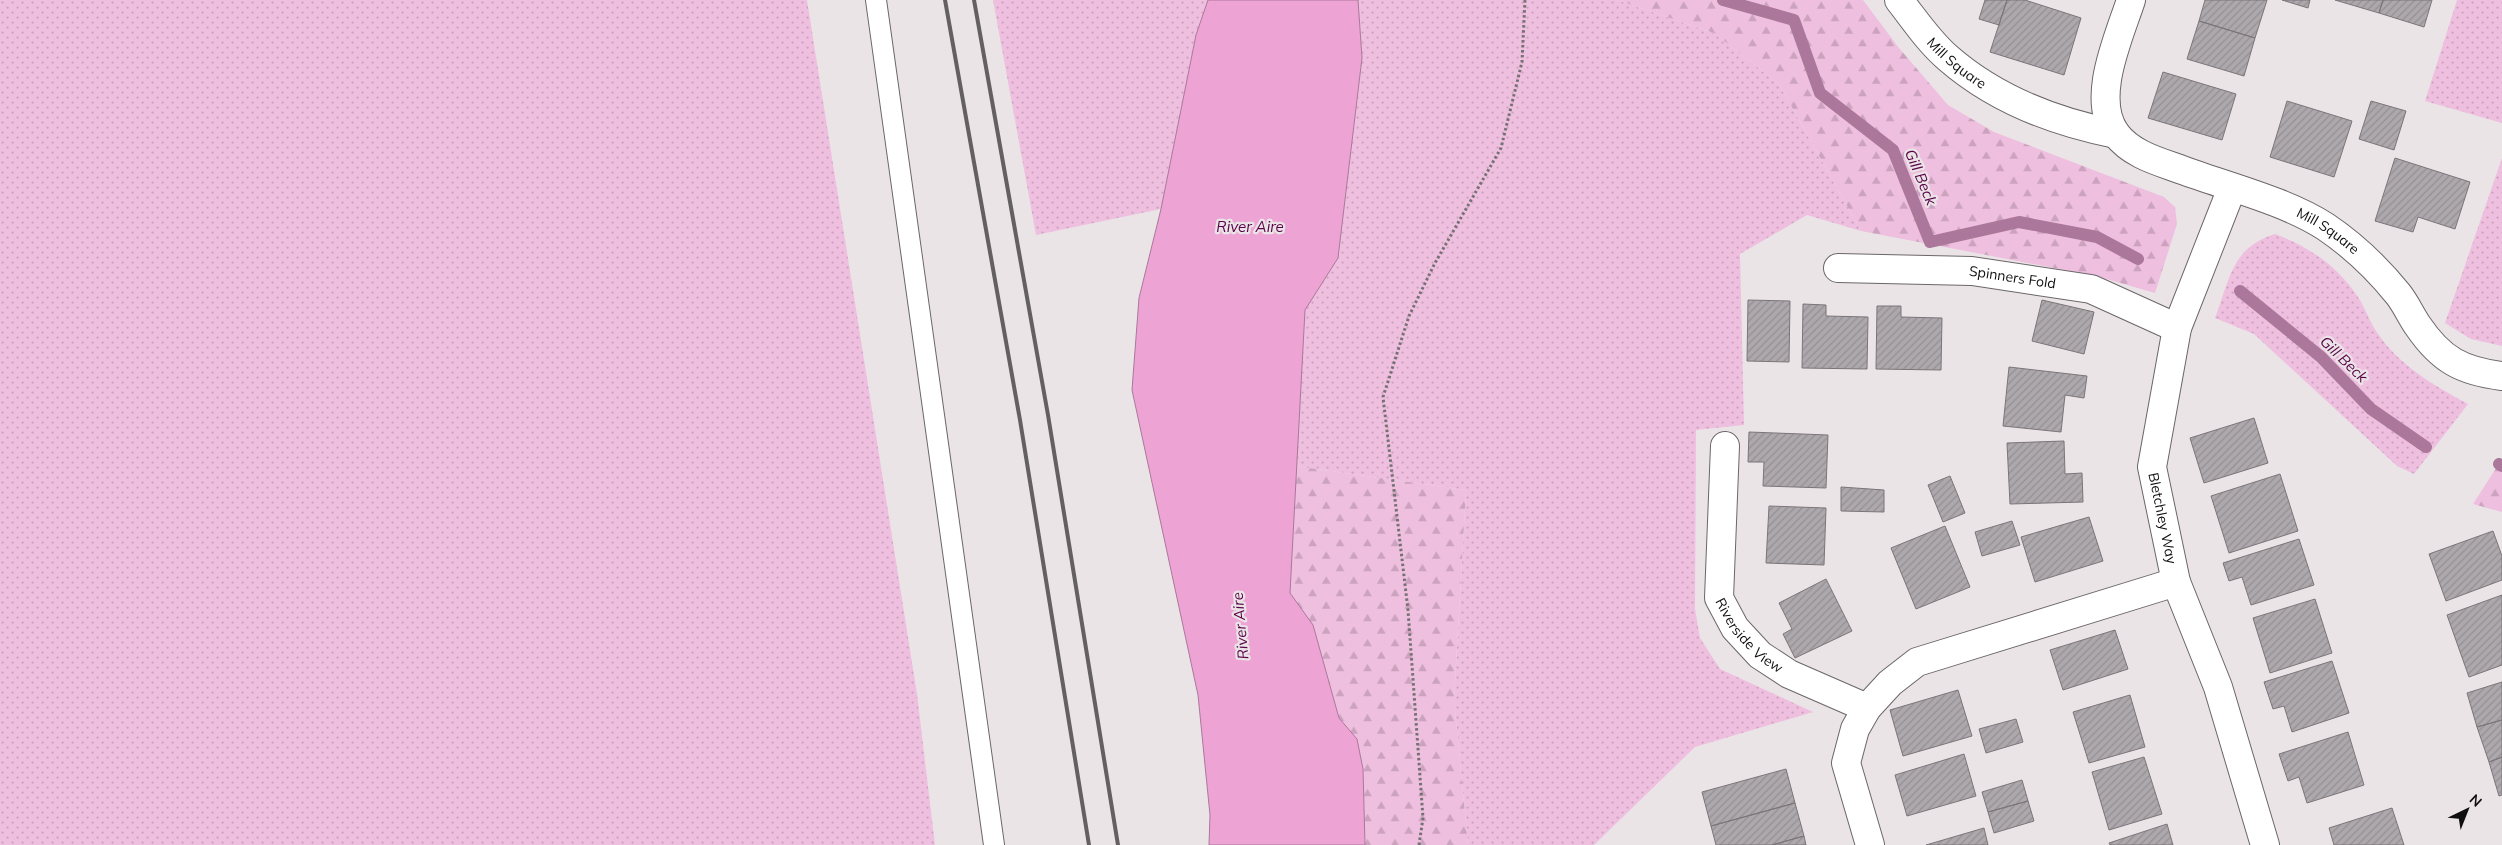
<svg xmlns="http://www.w3.org/2000/svg" width="2502" height="845" viewBox="0 0 2502 845" font-family="Mulish,sans-serif">
  <style>
    .grass { fill: url(#grass-dots) }
    .forest { fill: url(#forest-firs) }
    .water { fill: #eda4d5; stroke: #ab779a }
    .lines { fill: none; stroke-linecap: round; stroke-linejoin: round }
    .stream { stroke: #ab779a; stroke-width: 12 }
    .building { fill: url(#building-hatch); stroke: #7b7579 }
    .lane-casing { stroke: #6b6669; stroke-width: 22 }
    .street-casing { stroke: #6b6669; stroke-width: 30 }
    .path { stroke: #757173; stroke-width: 3; stroke-dasharray: 2.5 2.5; stroke-linecap: butt }
    .lane { stroke: #fff; stroke-width: 20 }
    .street { stroke: #fff; stroke-width: 28 }
    .rail { stroke: #646062; stroke-width: 4 }
    .labels { text-anchor: middle; dominant-baseline: central; stroke-width: 4.5; stroke-linejoin: round; paint-order: stroke }
    .street-label { font-size: 14px; fill: #100e0f; stroke: #eae4e7 }
    .water-label { font-size: 15px; font-style: italic; fill: #5b0249; stroke: #eae4e7 }
  </style>
  <defs>
    <pattern id="grass-dots" width="8" height="8" patternUnits="userSpaceOnUse" patternTransform="scale(1.25)"><rect width="8" height="8" fill="#efbfdf"/><path d="M2 2h.1M6 6h.1" fill="none" stroke="#cca3be" stroke-width="1.8" stroke-linecap="round"/></pattern>
    <pattern id="forest-firs" width="22" height="20" patternUnits="userSpaceOnUse" patternTransform="scale(1.25)"><rect width="22" height="20" fill="#efbfdf"/><path d="M5 1l3.5 6h-7zM16 11l3.5 6h-7z" fill="#cca3be"/></pattern>
    <pattern id="building-hatch" width="6" height="6" patternUnits="userSpaceOnUse" patternTransform="scale(1.25)"><rect width="6" height="6" fill="#ada8ab"/><path d="M-1 1l2-2M0 6l6-6M5 7l2-2" fill="none" stroke="#948f92"/></pattern>
  </defs>
  <rect width="100%" height="100%" fill="#eae4e7"/>
  <path class="grass" d="M0,0H807L917,694L935,845H0Z
    M993,0H1208L1196,35L1161,209L1036,235Z
    M1358,0H1617L1714,33L1779,84L1861,231L1807,215L1740,254L1744,425L1696,430L1695,609L1700,638L1720,669L1813,712L1695,747L1594,845H1468L1454,700L1466,490L1295,466L1305,309L1338,258L1362,58Z
    M2457,0H2502V123L2425,101Z
    M2502,158V346L2471,339L2445,323Z
    M2275,234C2310,247 2339,267 2360,300C2366,311 2371,324 2378,334C2400,366 2435,386 2468,404L2414,474L2397,466L2254,334L2215,318C2230,279 2231,248 2275,234Z"/>
  <path class="forest" d="M1617,0H1863L1899,48L1948,105L1994,132L2164,197L2175,207L2177,224L2155,293L2096,276L1861,231L1779,84L1714,33Z
    M2502,459V512L2473,504Z
    M1295,466L1466,490L1454,700L1468,845H1365L1363,769L1357,739L1339,718L1313,625L1290,593Z"/>
  <path class="water" d="M1208,0H1358L1362,58L1338,258L1305,310L1290,593L1313,625L1339,718L1357,739L1363,769L1365,845H1209L1210,815L1198,695L1132,390L1139,298L1161,209L1196,35Z"/>
  <g class="lines">
    <path class="stream" d="M1723,0L1794,20L1820,93L1893,150L1930,242L2019,222L2097,237L2138,259
      M2240,291L2321,357L2371,409L2426,447
      M2499,464L2502,466"/>
  </g>
  <path class="building" d="M1985,0H2007L1999,25L1979,19Z
    M2007,0H2025L2081,18L2064,75L1990,52Z
    M2205,0H2267L2255,38L2199,21Z
    M2282,0H2310L2308,8Z
    M2335,0H2383L2379,13Z
    M2383,0H2432L2424,27L2379,13Z
    M2199,21L2255,38L2244,76L2187,59Z
    M2163,72L2236,94L2222,140L2148,118Z
    M2287,101L2352,121L2334,177L2270,157Z
    M2371,101L2406,111L2394,150L2359,139Z
    M2395,158L2470,182L2455,229L2418,217L2413,232L2375,221Z
    M1748,300L1790,301L1789,362L1747,361Z
    M2042,300L2094,312L2084,354L2032,341Z
    M1803,304L1826,305V316L1868,317L1867,369L1802,368Z
    M1877,306H1901V317L1942,318L1941,370L1876,369Z
    M2009,367L2087,376L2084,398L2065,395L2061,432L2003,426Z
    M2254,418L2268,463L2204,483L2190,438Z
    M1749,432L1828,435L1826,488L1763,486L1764,462H1748Z
    M2064,441L2065,474L2082,473L2083,502L2010,504L2007,443Z
    M2280,474L2298,531L2229,553L2211,496Z
    M1950,476L1965,513L1943,522L1928,485Z
    M1841,487L1884,490V512L1841,511Z
    M1769,506L1826,508L1824,565L1766,563Z
    M2089,517L2103,561L2035,582L2021,537Z
    M2012,521L2020,545L1982,556L1975,532Z
    M1945,526L1970,587L1916,609L1891,548Z
    M2493,531L2502,556V580L2446,601L2429,554Z
    M2299,539L2314,585L2251,605L2242,577L2229,581L2223,563Z
    M1826,579L1852,631L1795,658L1783,634L1792,629L1779,603Z
    M2502,595V665L2469,677L2447,615Z
    M2315,599L2332,653L2270,673L2253,618Z
    M2115,630L2128,669L2063,690L2050,650Z
    M2332,661L2349,713L2292,732L2284,706L2273,709L2264,682Z
    M2502,682V720L2477,727L2467,693Z
    M1958,690L1972,736L1903,756L1890,710Z
    M2130,695L2145,747L2089,763L2073,712Z
    M2016,719L2023,742L1986,753L1979,729Z
    M2502,720V757L2489,762L2477,727Z
    M2348,732L2364,785L2307,803L2299,777L2288,781L2279,754Z
    M1964,754L1976,796L1907,816L1895,775Z
    M2144,757L2162,814L2109,830L2092,772Z
    M2502,757V795L2499,796L2489,762Z
    M1786,769L1795,803L1711,826L1702,792Z
    M2022,780L2028,801L1988,812L1982,792Z
    M2028,801L2034,821L1994,833L1988,812Z
    M1795,803L1804,836L1772,845H1716L1711,826Z
    M2392,808L2404,845H2334L2329,828Z
    M2167,824L2173,845H2110L2109,843Z
    M1984,828L1988,845H1926Z
    M1804,836L1806,845H1772Z"/>
  <g class="lines">
    <defs>
      <path id="lane" d="M876,0L994,845"/>
      <g id="street">
        <path id="s1" d="M1899,0C1914,19 1929,42 1948,58C1995,99 2055,122 2116,134"/>
        <path id="s2" d="M2131,0C2119,37 2090,99 2116,134C2133,156 2161,162 2185,171C2229,187 2288,202 2326,227C2354,246 2377,268 2398,294C2406,304 2411,316 2418,326C2441,360 2462,371 2502,376"/>
        <path id="s3" d="M2232,188L2177,328L2152,467L2176,582L2218,687L2265,845"/>
        <path id="s4" d="M1838,268L1972,271L2091,289L2177,328"/>
        <path id="s5" d="M1725,446L1719,598L1735,628L1760,655L1789,674L1867,708"/>
        <path d="M1870,845L1846,763L1855,729L1867,708L1890,683L1917,662L2176,582"/>
      </g>
    </defs>
    <use href="#lane" class="lane-casing"/>
    <use href="#street" class="street-casing"/>
    <path class="path" d="M1419,845L1423,818L1408,610L1383,397L1409,316L1435,263L1501,148L1522,62L1525,0"/>
    <use href="#lane" class="lane"/>
    <use href="#street" class="street"/>
    <path class="rail" d="M945,0L1020,420L1089,845
      M974,0L1048,415L1118,845"/>
  </g>
  <g class="labels">
    <g class="street-label">
      <text stroke="none"><textPath href="#s1" startOffset="86">Mill Square</textPath></text>
      <text stroke="none"><textPath href="#s2" startOffset="375">Mill Square</textPath></text>
      <text stroke="none"><textPath href="#s4" startOffset="175">Spinners Fold</textPath></text>
      <text stroke="none"><textPath href="#s3" startOffset="344">Bletchley Way</textPath></text>
      <text stroke="none"><textPath href="#s5" startOffset="201">Riverside View</textPath></text>
    </g>
    <g class="water-label">
      <text transform="translate(1921 177) rotate(67)">Gill Beck</text>
      <text x="1250" y="226">River Aire</text>
      <text transform="translate(2344 359) rotate(44)">Gill Beck</text>
      <text transform="translate(1240 626) rotate(-95)">River Aire</text>
    </g>
  </g>
  <g transform="translate(2467 810) rotate(43)" stroke="#eae4e7" stroke-width="4" paint-order="stroke">
  <path d="M0-4L9 19L0 12L-9 19Z" fill="#100e0f"/>
  <text y="-8" font-size="14" font-weight="bold" text-anchor="middle" fill="#100e0f">N</text>
  </g>
</svg>
